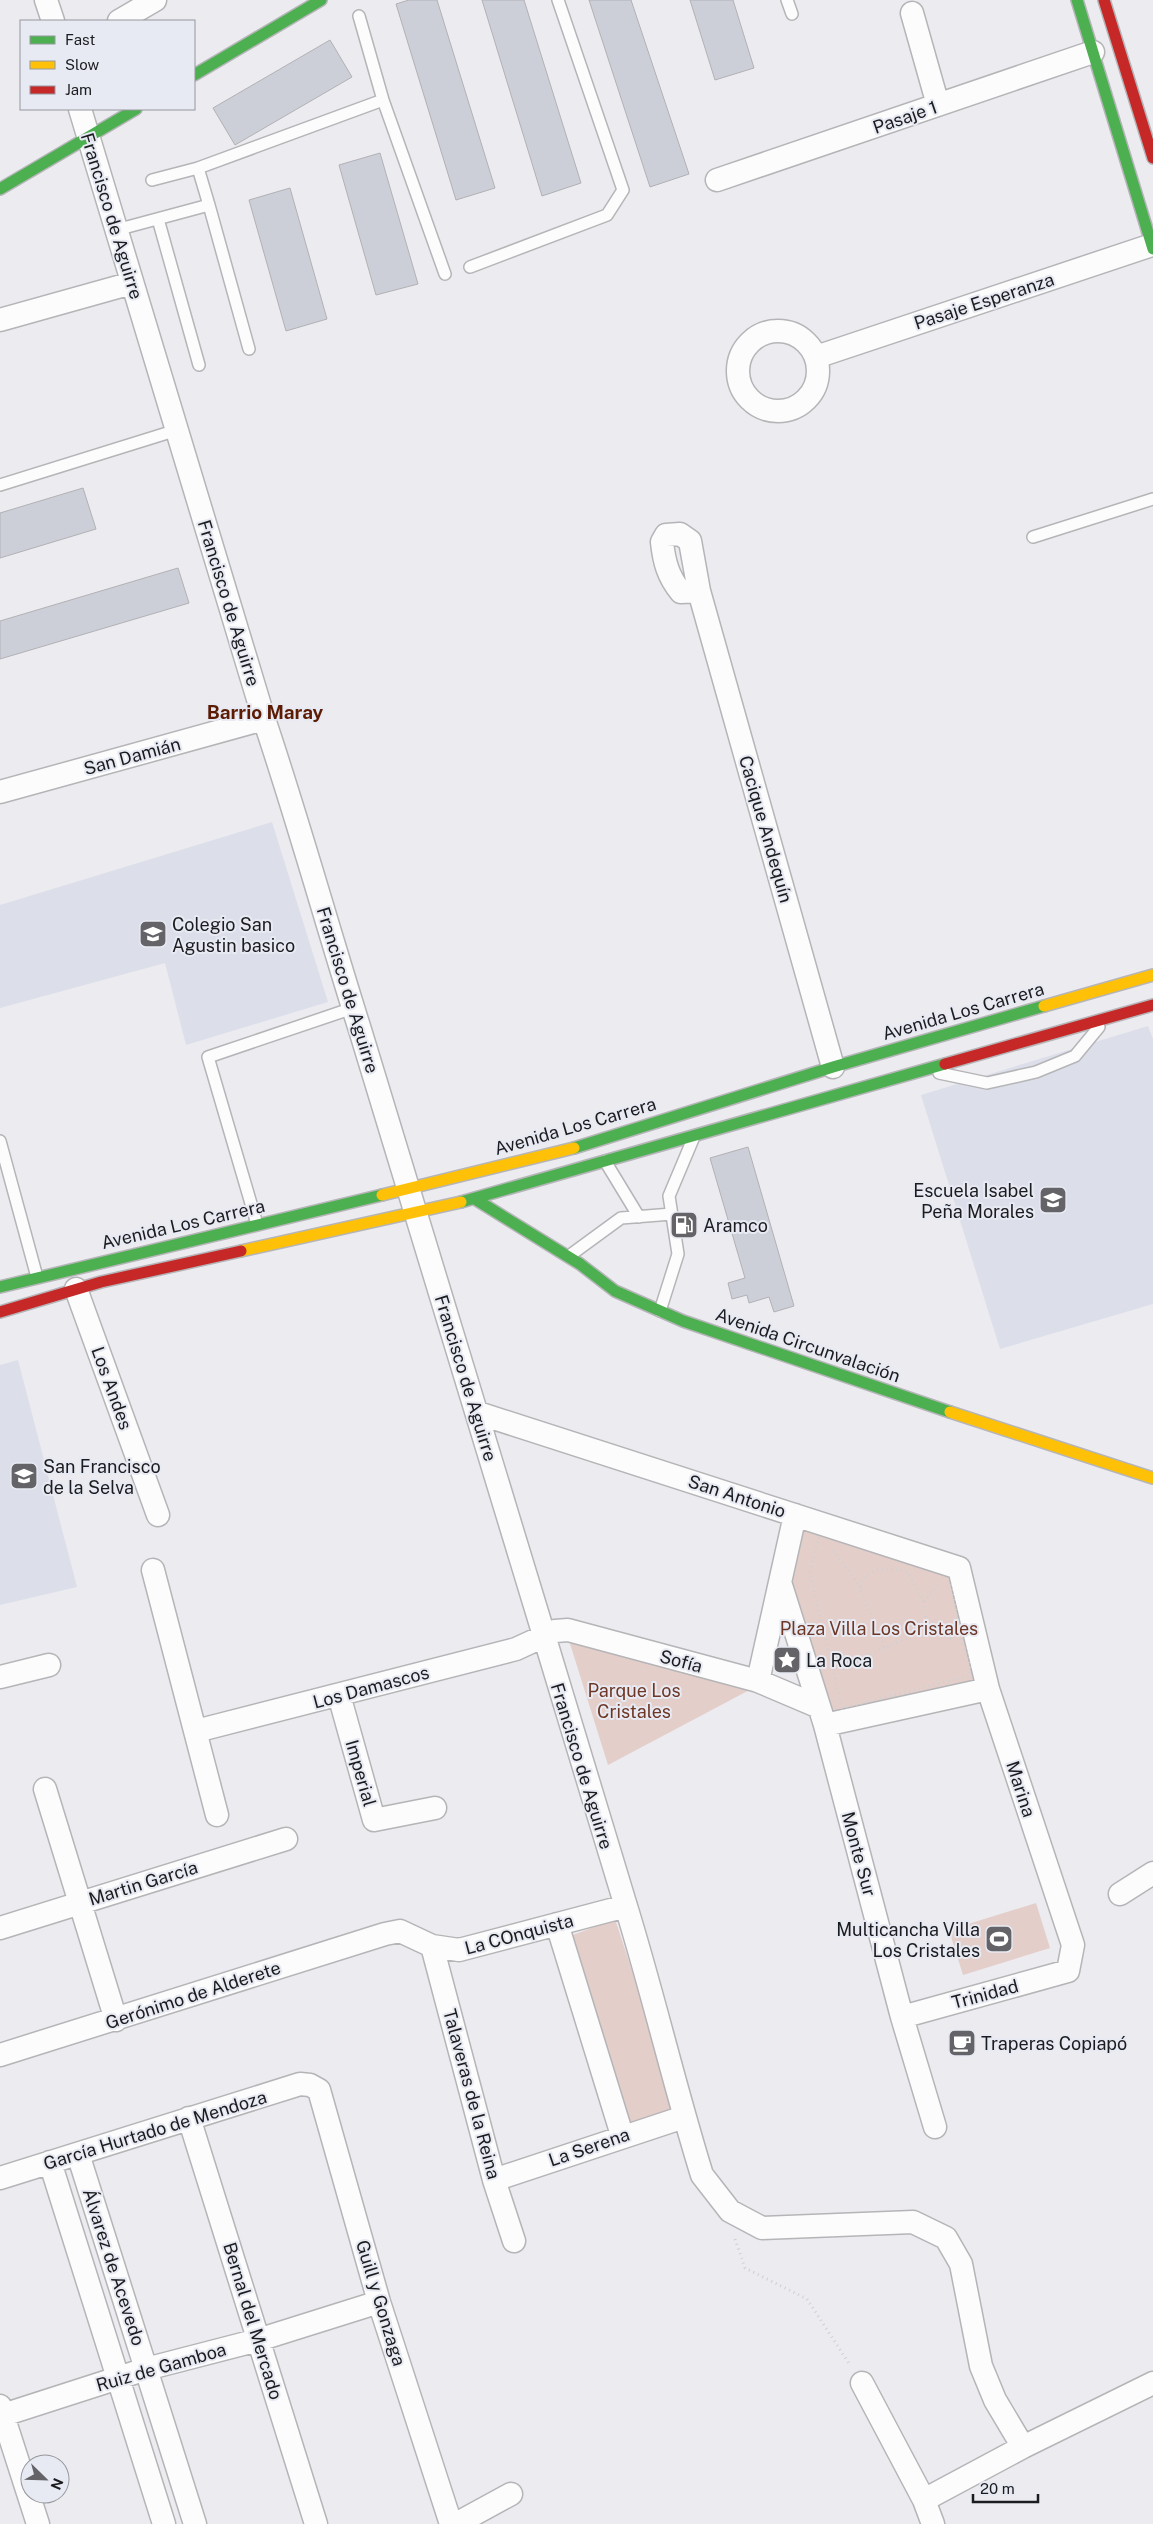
<svg xmlns="http://www.w3.org/2000/svg" width="1153" height="2524" viewBox="0 0 1153 2524" font-family="'Public Sans',sans-serif">
  <style>
    .built { fill: #dcdfea }
    .green { fill: #e4ceca }
    .building { fill: #cdcfd8; stroke: #b1b1b5 }
    .lines { fill: none; stroke-linecap: round; stroke-linejoin: round }
    .lane-casing { stroke: #b5b5b8; stroke-width: 14 }
    .street-casing { stroke: #b5b5b8; stroke-width: 25 }
    .fast-casing { stroke: #b5b5b8; stroke-width: 14 }
    .slow-casing { stroke: #b5b5b8; stroke-width: 14 }
    .jam-casing { stroke: #b5b5b8; stroke-width: 14 }
    .path { stroke: #d0d0d1; stroke-width: 3; stroke-dasharray: 1 4; stroke-linecap: butt }
    .lane { stroke: #fcfcfd; stroke-width: 11 }
    .street { stroke: #fcfcfd; stroke-width: 22 }
    .fast { stroke: #4caf50; stroke-width: 11 }
    .slow { stroke: #ffc107; stroke-width: 11 }
    .jam { stroke: #c62828; stroke-width: 11 }
    .labels { text-anchor: middle; dominant-baseline: central; stroke-width: 4; stroke-linejoin: round; paint-order: stroke }
    .street-label { font-size: 18px; fill: #1b1c1f; stroke: #e8eaf3 }
    .poi-label { font-size: 18px; fill: #1b1c1f; stroke: #e8eaf3; text-anchor: start }
    .park-label { font-size: 18px; fill: #6e3725; stroke: #e8eaf3 }
    .neighbourhood-label { font-size: 19px; font-weight: bold; fill: #5c1c04; stroke: #e8eaf3 }
  </style>
  <rect width="100%" height="100%" fill="#ebebf0"/>
  <path class="built" d="M272,822L328,1002L186,1045L165,963L0,1008V905Z
    M1148,1026L1153,1039V1304L1000,1349L921,1095Z
    M18,1360L77,1587L0,1605V1365Z"/>
  <path class="green" d="M802,1522L952,1575L979,1680L833,1717L783,1582Z
    M567,1634L757,1686L608,1765Z
    M1036,1903L1050,1948L963,1975L949,1930Z
    M615,1919L677,2107L625,2125L565,1938Z"/>
  <path class="building" d="M409,0H437L495,188L456,200L396,4Z
    M482,0H524L581,183L542,196Z
    M589,0H631L689,174L650,187Z
    M690,0H733L754,68L715,80Z
    M330,40L352,77L235,145L213,108Z
    M380,153L418,284L376,295L339,165Z
    M290,188L327,319L286,331L249,200Z
    M83,488L96,529L0,558V513Z
    M178,568L189,603L0,659V621Z
    M748,1147L794,1306L774,1312L769,1297L749,1303L747,1295L732,1299L728,1283L745,1278L710,1158Z"/>
  <g class="lines">
    <defs>
      <path id="lane" d="M787,0L792,14
        M359,16L383,100
        M198,168L383,100L445,274
        M152,180L198,168L209,205
        M158,219L199,365
        M116,230L209,205L249,349
        M470,267L607,215L623,190L558,0
        M0,485L177,430
        M1033,537L1153,499
        M939,1073L987,1083L1036,1072L1075,1056L1099,1027
        M0,1141L37,1277
        M605,1161L639,1217
        M257,1224L208,1057L353,1008
        M569,1256L621,1218L672,1214
        M660,1311L678,1254L669,1196L693,1139"/>
      <path id="street" d="M46,0L53,21
        M912,13L938,105
        M119,21L155,0
        M80,109L264,719C299,823 328,929 361,1033C450,1323 537,1613 625,1903C653,1993 674,2085 702,2175L730,2211L762,2228L913,2222L946,2238L961,2264L981,2366L995,2400L1023,2447
        M717,180L1093,52
        M0,320L132,283
        M738 371a40 40 0 1 1 80 0a40 40 0 1 1-80 0Z
        M816,357L1152,245
        M699,591L681,592C668,577 664,561 662,542L666,535L680,534L690,541L699,591L833,1067
        M0,792L264,719
        M76,1289L158,1515
        M478,1413L959,1568L988,1689L1073,1945L1068,1971L902,2017
        M153,1570L217,1815
        M780,1582L825,1725L902,2017L935,2127
        M0,1677L49,1665
        M758,1681L795,1515
        M339,1695L374,1820L435,1808
        M825,1725L988,1689
        M196,1731L516,1649L555,1631L568,1630L758,1681L817,1706
        M45,1789L116,2020
        M1120,1894L1153,1873
        M557,1924L622,2135
        M0,1928L286,1839
        M432,1946L494,2180L514,2241
        M0,2055L385,1934L400,1931L432,1946L459,1950L626,1906
        M189,2118L316,2524
        M78,2154L195,2524
        M50,2162L164,2524
        M0,2178L300,2084L310,2085L319,2090L379,2302L451,2524
        M494,2180L684,2117
        M862,2383L924,2500L933,2524
        M0,2406L38,2524
        M0,2416L146,2369L258,2340L379,2302
        M924,2500L1023,2447L1153,2383
        M456,2524L511,2494"/>
      <path id="fast" d="M1077,0L1153,249
        M194,75L321,0
        M0,189L136,109
        M574,1148L833,1067L1044,1006
        M475,1199L580,1264L615,1291L683,1321L950,1412
        M461,1202L945,1064
        M0,1287L382,1195"/>
      <path id="slow" d="M1044,1006L1153,975
        M382,1195L574,1148
        M241,1251L461,1202
        M950,1412L1153,1478"/>
      <path id="jam" d="M1104,0L1153,158
        M945,1064L1153,1005
        M0,1312L101,1282L241,1251"/>
    </defs>
    <use href="#lane" class="lane-casing"/>
    <use href="#street" class="street-casing"/>
    <use href="#fast" class="fast-casing"/>
    <use href="#slow" class="slow-casing"/>
    <use href="#jam" class="jam-casing"/>
    <path class="path" d="M830,1531L864,1541L952,1574L951,1583L963,1644L971,1665L969,1676L842,1708L810,1574L820,1533Z
      M833,1551L853,1576L860,1588
      M891,1569L907,1572L924,1601L927,1628L885,1648L860,1588L863,1578L877,1570Z
      M924,1601L939,1583
      M927,1628L953,1640
      M833,1669L885,1648
      M735,2239L745,2268L807,2299L850,2365"/>
    <use href="#lane" class="lane"/>
    <use href="#street" class="street"/>
    <use href="#fast" class="fast"/>
    <use href="#slow" class="slow"/>
    <use href="#jam" class="jam"/>
  </g>
  <defs>
    <symbol id="school-square" viewBox="-11 -11 22 22"><rect x="-9" y="-9" width="18" height="18" rx="4" fill="#646468" stroke="#e8eaf3"/><path d="M0-5L7-2L0 1L-7-2ZM-4 1L0 2.5L4 1V4Q0 6-4 4Z" fill="#fff"/></symbol>
    <symbol id="fuel-square" viewBox="-11 -11 22 22"><rect x="-9" y="-9" width="18" height="18" rx="4" fill="#646468" stroke="#e8eaf3"/><path d="M-5.5-6h7V0h2V4h1.3V-2.5L3-4.5l.8-.8L6-3V5H2.5V1h-1V6h-7ZM-4.2-4.7v3.2H.2V-4.7Z" fill="#fff"/></symbol>
    <symbol id="sight-square" viewBox="-11 -11 22 22"><rect x="-9" y="-9" width="18" height="18" rx="4" fill="#646468" stroke="#e8eaf3"/><path d="M0-6L1.8-2.2L6-1.7L2.9 1.2L3.7 5.4L0 3.3L-3.7 5.4L-2.9 1.2L-6-1.7L-1.8-2.2Z" fill="#fff"/></symbol>
    <symbol id="stadium-square" viewBox="-11 -11 22 22"><rect x="-9" y="-9" width="18" height="18" rx="4" fill="#646468" stroke="#e8eaf3"/><path d="M0-5a6.5 5 0 1 0 0 10a6.5 5 0 1 0 0-10ZM-3.5-1.8h7v3.6h-7Z" fill="#fff"/></symbol>
    <symbol id="cafe-square" viewBox="-11 -11 22 22"><rect x="-9" y="-9" width="18" height="18" rx="4" fill="#646468" stroke="#e8eaf3"/><path d="M-5.5-4.5H6V0H3Q3 3.5 0 3.5H-2.5Q-5.5 3.5-5.5 0ZM3-3.2v2h1.7v-2ZM-6 4.5H4V6H-6Z" fill="#fff"/></symbol>
  </defs>
  <g fill-rule="evenodd">
    <use href="#school-square" x="137" y="918" width="32" height="32"/>
    <use href="#school-square" x="1037" y="1184" width="32" height="32"/>
    <use href="#fuel-square" x="668" y="1209" width="32" height="32"/>
    <use href="#school-square" x="8" y="1460" width="32" height="32"/>
    <use href="#sight-square" x="771" y="1644" width="32" height="32"/>
    <use href="#stadium-square" x="983" y="1923" width="32" height="32"/>
    <use href="#cafe-square" x="946" y="2027" width="32" height="32"/>
  </g>
  <g class="labels">
    <g class="street-label">
      <text transform="translate(905 117) rotate(-19)">Pasaje 1</text>
      <text transform="translate(112 216) rotate(73)">Francisco de Aguirre</text>
      <text transform="translate(984 301) rotate(-18)">Pasaje Esperanza</text>
      <text transform="translate(229 603) rotate(73)">Francisco de Aguirre</text>
      <text transform="translate(132 756) rotate(-15)">San Damián</text>
      <text transform="translate(766 829) rotate(74)">Cacique Andequín</text>
      <text transform="translate(348 990) rotate(73)">Francisco de Aguirre</text>
      <text transform="translate(963 1011) rotate(-16)">Avenida Los Carrera</text>
      <text transform="translate(575 1126) rotate(-16)">Avenida Los Carrera</text>
      <text transform="translate(183 1224) rotate(-13)">Avenida Los Carrera</text>
      <text transform="translate(808 1345) rotate(19)">Avenida Circunvalación</text>
      <text transform="translate(466 1378) rotate(73)">Francisco de Aguirre</text>
      <text transform="translate(112 1388) rotate(70)">Los Andes</text>
      <text transform="translate(737 1496) rotate(18)">San Antonio</text>
      <text transform="translate(681 1661) rotate(15)">Sofía</text>
      <text transform="translate(371 1687) rotate(-15)">Los Damascos</text>
      <text transform="translate(582 1766) rotate(73)">Francisco de Aguirre</text>
      <text transform="translate(361 1773) rotate(74)">Imperial</text>
      <text transform="translate(1021 1789) rotate(72)">Marina</text>
      <text transform="translate(859 1854) rotate(75)">Monte Sur</text>
      <text transform="translate(143 1883) rotate(-17)">Martin García</text>
      <text transform="translate(519 1934) rotate(-15)">La COnquista</text>
      <text transform="translate(985 1994) rotate(-15)">Trinidad</text>
      <text transform="translate(193 1995) rotate(-18)">Gerónimo de Alderete</text>
      <text transform="translate(472 2094) rotate(75)">Talaveras de la Reina</text>
      <text transform="translate(155 2130) rotate(-17)">García Hurtado de Mendoza</text>
      <text transform="translate(589 2147) rotate(-19)">La Serena</text>
      <text transform="translate(114 2267) rotate(72)">Álvarez de Acevedo</text>
      <text transform="translate(381 2303) rotate(73)">Guill y Gonzaga</text>
      <text transform="translate(253 2321) rotate(73)">Bernal del Mercado</text>
      <text transform="translate(161 2367) rotate(-16)">Ruiz de Gamboa</text>
    </g>
    <g class="poi-label">
      <text x="172" y="924">Colegio San<tspan x="172" dy="21">Agustin basico</tspan></text>
      <text x="1034" y="1190" text-anchor="end">Escuela Isabel<tspan x="1034" dy="21">Peña Morales</tspan></text>
      <text x="703" y="1225">Aramco</text>
      <text x="43" y="1466">San Francisco<tspan x="43" dy="21">de la Selva</tspan></text>
      <text x="806" y="1660">La Roca</text>
      <text x="980" y="1929" text-anchor="end">Multicancha Villa<tspan x="980" dy="21">Los Cristales</tspan></text>
      <text x="981" y="2043">Traperas Copiapó</text>
    </g>
    <g class="park-label">
      <text x="879" y="1628">Plaza Villa Los Cristales</text>
      <text x="634" y="1690">Parque Los<tspan x="634" dy="21">Cristales</tspan></text>
    </g>
    <g class="neighbourhood-label">
      <text x="265" y="712">Barrio Maray</text>
    </g>
  </g>
  <rect x="20" y="20" width="175" height="90" fill="#e8eaf3" stroke="#96989e"/>
  <rect x="30" y="36" width="25" height="8" fill="#4caf50" stroke="#96989e"/>
  <text x="65" y="45" font-size="15" fill="#1b1c1f">Fast</text>
  <rect x="30" y="61" width="25" height="8" fill="#ffc107" stroke="#96989e"/>
  <text x="65" y="70" font-size="15" fill="#1b1c1f">Slow</text>
  <rect x="30" y="86" width="25" height="8" fill="#c62828" stroke="#96989e"/>
  <text x="65" y="95" font-size="15" fill="#1b1c1f">Jam</text>
  <g transform="translate(45 2479) rotate(113)"><circle r="24" fill="#e8eaf3" stroke="#96989e"/>
  <path d="M0-4L9 19L0 12L-9 19Z" fill="#646468"/>
  <text y="-8" font-size="14" font-weight="bold" text-anchor="middle" fill="#1b1c1f">N</text>
  </g>
  <path d="M973 2494v8h65v-8" fill="none" stroke="#1b1c1f" stroke-width="2.5"/>
  <text x="980" y="2494" font-size="15" fill="#1b1c1f" stroke="#e8eaf3" stroke-width="4" paint-order="stroke">20 m</text>
</svg>
